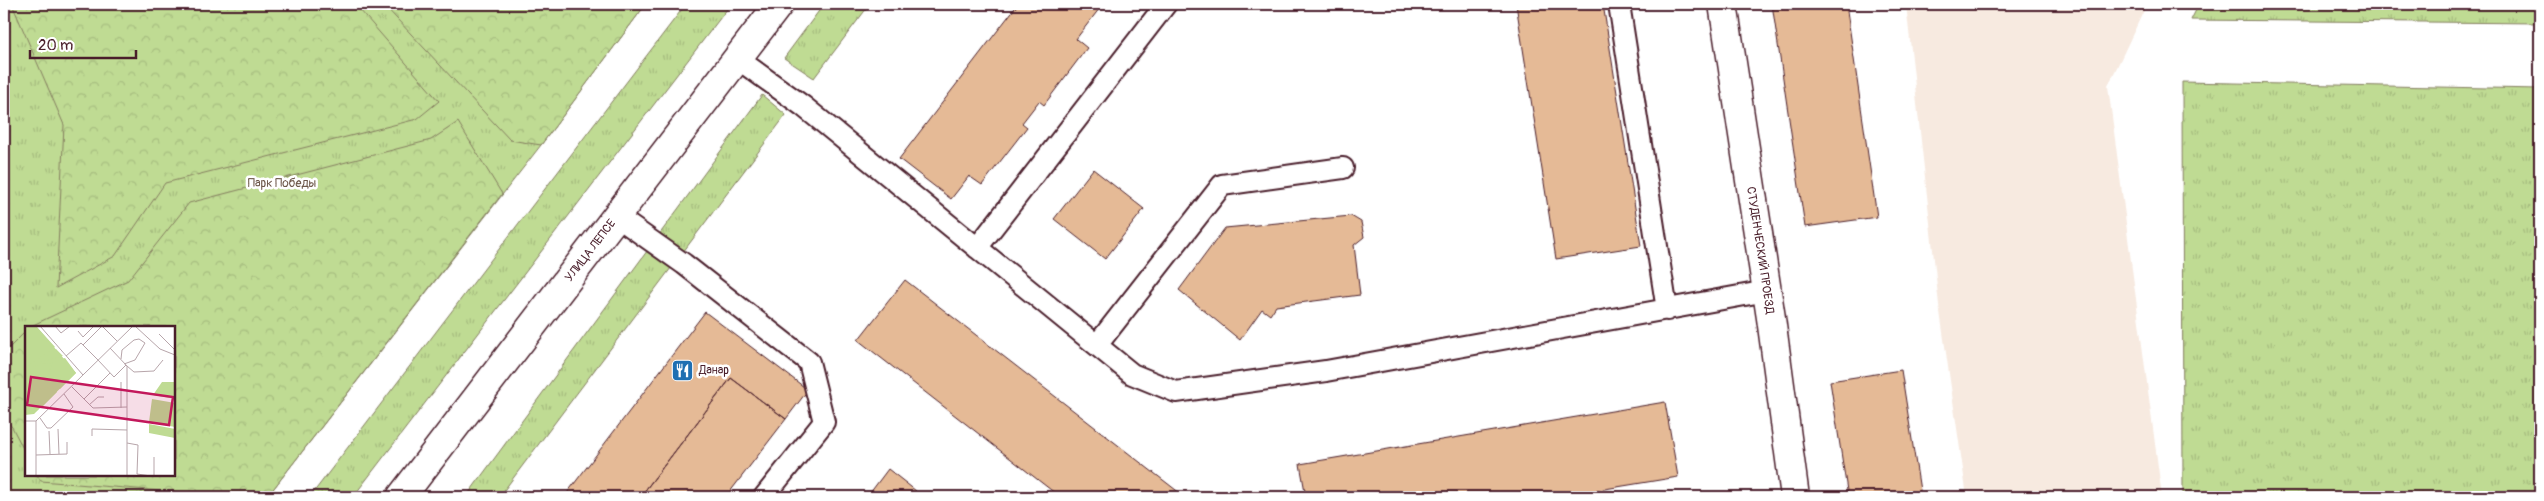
<svg xmlns="http://www.w3.org/2000/svg" width="2544" height="501" viewBox="0 0 2544 501" font-family="Pangolin,sans-serif">
  <style>
    .built { fill: #f7eae0 }
    .grass { fill: url(#grass-tufts); stroke: #847d5f; fill-rule: evenodd }
    .forest { fill: url(#forest-crowns); stroke: #847d5f }
    .building { fill: #e5ba96; stroke: #4a1f2b }
    .lines { fill: none; stroke-linecap: round; stroke-linejoin: round }
    .service-casing { stroke: #4a1f2b; stroke-width: 24 }
    .minor-casing { stroke: #4a1f2b; stroke-width: 31 }
    .secondary-casing { stroke: #4a1f2b; stroke-width: 31 }
    .service { stroke: #fff; stroke-width: 20 }
    .minor { stroke: #fff; stroke-width: 28 }
    .secondary { stroke: #fff; stroke-width: 28 }
    .labels { text-anchor: middle; dominant-baseline: central; stroke-width: 5; stroke-linejoin: round; paint-order: stroke }
    .park-label { font-size: 12px; fill: #6d574a; stroke: #fff }
    .street-label { font-size: 12px; fill: #4a1f2b; stroke: #fff }
    .poi-label { font-size: 12px; fill: #4a1f2b; stroke: #fff; text-anchor: start }
    .inset-road { fill: none; stroke: #b7a5aa; stroke-width: 1 }
    .view { fill: #c2185b; fill-opacity: 0.15; stroke: #c2185b; stroke-width: 2.5 }
    .inset-edge { fill: none; stroke: #4a1f2b; stroke-width: 2.5 }
  </style>
  <defs>
    <pattern id="grass-tufts" width="24" height="20" patternUnits="userSpaceOnUse" patternTransform="scale(1.25)"><rect width="24" height="20" fill="#bfdb93"/><path d="M3 7l-1-3M5 7V3M7 7l1-3M15 17l-1-3M17 17v-4M19 17l1-3" fill="none" stroke="#a6bc7f"/></pattern>
    <pattern id="forest-crowns" width="20" height="18" patternUnits="userSpaceOnUse" patternTransform="scale(1.25)"><rect width="20" height="18" fill="#bfdb93"/><path d="M2 6a3 3 0 1 1 6 0M12 15a3 3 0 1 1 6 0" fill="none" stroke="#a6bc7f"/></pattern>
  </defs>
  <rect width="100%" height="100%" fill="#fff"/>
  <filter id="ink" filterUnits="userSpaceOnUse"><feTurbulence type="fractalNoise" baseFrequency=".02" numOctaves="2"/><feDisplacementMap in="SourceGraphic" scale="10" xChannelSelector="R" yChannelSelector="G"/><feConvolveMatrix kernelMatrix="1 2 1 2 8 2 1 2 1" color-interpolation-filters="sRGB"/></filter>
  <g filter="url(#ink)">
    <path class="built" d="M1906,4H2147L2108,86L2162,497H1967L1939,305Z"/>
    <path class="grass" d="M4,4H646L541,145L267,497H4ZM26,327H174V475H26Z
      M686,4H731L353,497H310Z
      M824,4H870L814,78L784,58Z
      M2199,4H2540V23L2191,20Z
      M2182,82L2540,89V497H2236L2183,494Z
      M762,95L786,115L499,497H466Z"/>
    <path class="forest" d="M12,4H340L360,10L439,101L417,119L165,183L115,256L56,288L64,125Z
      M383,4H646L541,145L510,140Z
      M458,122L502,194L267,497H233L41,481L37,475H174V327L31,326L128,280L189,203L431,140Z
      M26,331V454L12,427L4,418V353Z"/>
    <path class="building" d="M1018,4H1103L1076,39L1087,48L1044,105L1039,101L1022,123L1027,127L982,185L969,176L951,199L899,159Z
      M1516,4H1603L1641,246L1556,259Z
      M1772,4H1846L1877,217L1805,227Z
      M1093,169L1144,209L1105,259L1054,219Z
      M1351,216L1361,222L1364,237L1354,245L1360,295L1276,306L1270,315L1262,309L1240,340L1179,290L1225,228Z
      M905,280L1185,497H1060L858,340Z
      M705,312L808,390L786,419L731,378L640,497H564Z
      M1901,370L1921,497H1848L1830,381Z
      M731,378L786,419L726,497H640Z
      M1665,402L1678,477L1556,497H1306L1300,464Z
      M888,469L916,491L911,497H867Z"/>
    <g class="lines">
      <defs>
        <path id="service" d="M1619,4L1667,310
          M738,59L803,106L1132,374L1176,392L1326,371L1767,291
          M616,216L684,264L809,362L824,422L764,497
          M977,248L1166,4
          M1097,345L1222,185L1343,168"/>
        <g id="minor">
          <path id="s1" d="M1723,4L1771,318L1795,497"/>
        </g>
        <g id="secondary">
          <path id="s2" d="M401,497L779,4"/>
        </g>
      </defs>
      <use href="#service" class="service-casing"/>
      <use href="#minor" class="minor-casing"/>
      <use href="#secondary" class="secondary-casing"/>
      <use href="#service" class="service"/>
      <use href="#minor" class="minor"/>
      <use href="#secondary" class="secondary"/>
    </g>
  </g>
  <defs>
    <symbol id="restaurant-square" viewBox="-11 -11 22 22"><rect x="-9" y="-9" width="18" height="18" rx="4" fill="#1f6fb2" stroke="#fff"/><path d="M-5-6h1v4h1v-4h1v4h1v-4h1v5L-1.5 .5V6h-2V.5L-5-1ZM5-6V6H3V1.5H1.5Q1.5-4 5-6Z" fill="#fff"/></symbol>
  </defs>
  <g fill-rule="evenodd">
    <use href="#restaurant-square" x="670" y="358" width="25" height="25"/>
  </g>
  <g class="labels">
    <g class="park-label">
      <text x="282" y="183">Парк Победы</text>
    </g>
    <g class="street-label">
      <text stroke="none"><textPath href="#s1" startOffset="249">СТУДЕНЧЕСКИЙ ПРОЕЗД</textPath></text>
      <text stroke="none"><textPath href="#s2" startOffset="311">УЛИЦА ЛЕПСЕ</textPath></text>
    </g>
    <g class="poi-label">
      <text x="699" y="370">Данар</text>
    </g>
  </g>
  <g transform="translate(25 326)">
    <rect width="150" height="150" fill="#fff"/>
    <path d="M0,0H11L51,47L9,88L0,89ZM137,56H150V73L128,69ZM127,73L150,77V101L124,96ZM124,98L150,103V112L124,107Z" fill="#bfdb93"/>
    <path d="M11,0L30,21L0,42V11ZM31,23L38,30L16,36L17,35ZM40,32L51,47L35,63L22,51L28,36ZM26,37L23,46H0L14,38ZM0,47L15,49L29,60L14,63L7,68L6,51ZM30,62L32,66L17,81L4,78L1,72L15,64Z" fill="#bfdb93"/>
    <path class="inset-road" d="M15,0L58,49M30,0L36,7L45,0M77,0L92,15M110,0L135,23L150,29M53,5L58,11L69,0M134,8L150,24M58,19L77,0M85,22L102,40V150M41,30L56,17L73,34M96,33L97,24L109,14L114,13L120,17L110,34L99,38M73,34L89,51L101,39M102,40L109,46L129,45L138,34M96,56V82M47,61L68,82L102,81M59,73L85,47M64,79L73,71H79M15,92L22,102H26L48,81L39,68M0,95H11V150M11,95L108,0M33,103L34,128M24,105L25,128M67,110V103L102,104M102,117L113,119L112,148L126,150M11,129L42,128V116M129,131V150"/>
    <path class="view" d="M6,51L148,71L144,99L2,79Z"/>
    <rect width="150" height="150" class="inset-edge"/>
  </g>
  <rect width="2544" height="501" fill="none" stroke="#fff" stroke-width="20"/>
  <rect x="10" y="10" width="2524" height="481" fill="none" stroke="#4a1f2b" stroke-width="2" filter="url(#ink)"/>
  <path d="M30 50v8h106v-8" fill="none" stroke="#4a1f2b" stroke-width="2.5"/>
  <text x="38" y="50" font-size="15" fill="#4a1f2b" stroke="#ffffff" stroke-width="4" paint-order="stroke">20 m</text>
</svg>
